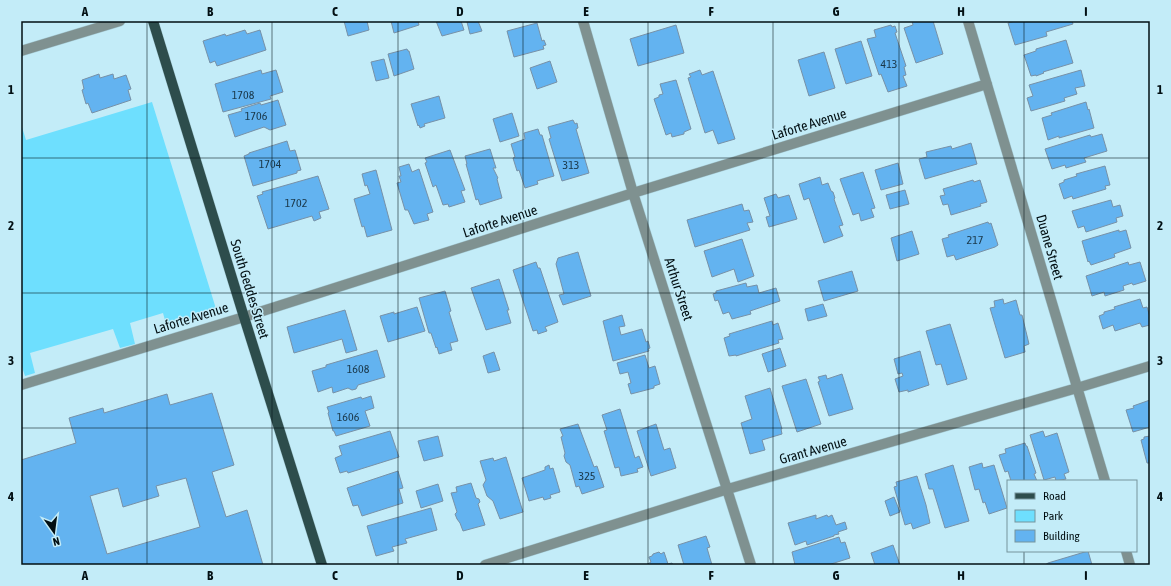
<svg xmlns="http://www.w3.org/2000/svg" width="1171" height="586" viewBox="0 0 1171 586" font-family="'Asap Condensed',sans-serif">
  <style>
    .green { fill: #6edffe }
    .building { fill: #63b3f0; stroke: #7791a7; fill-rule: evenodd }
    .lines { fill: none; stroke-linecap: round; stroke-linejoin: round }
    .minor-casing { stroke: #a4c9d3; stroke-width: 11 }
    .major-casing { stroke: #a4c9d3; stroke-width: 11 }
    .minor { stroke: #7f9190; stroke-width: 10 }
    .major { stroke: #2d4d4c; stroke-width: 10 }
    .grid { fill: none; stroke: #020f13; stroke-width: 1; stroke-opacity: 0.55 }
    .labels { text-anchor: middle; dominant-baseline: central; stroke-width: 3; stroke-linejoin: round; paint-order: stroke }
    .number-label { font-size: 12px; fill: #1a384a }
    .street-label { font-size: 14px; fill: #020f13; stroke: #c3ecf8 }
    .neatline { fill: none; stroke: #020f13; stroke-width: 1.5 }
    .grid-label { font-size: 13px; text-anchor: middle; font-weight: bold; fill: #020f13 }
  </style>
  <rect width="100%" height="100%" fill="#c3ecf8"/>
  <path class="green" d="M152,102L217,312L169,327L166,324L163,313L130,323L135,344L120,348L113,329L30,353L35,373L25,376L21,364V124L26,140Z"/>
  <path class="building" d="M344,21H367L369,30L348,36Z
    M391,21H418L419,25L394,33Z
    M435,21H461L464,30L442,36L436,21Z
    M471,21H478L482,31L470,34L467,22Z
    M912,21H933L943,54L916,63L904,28L913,25Z
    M1015,21H1072L1073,24L1046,32L1047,36L1015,45L1008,23Z
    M537,23L542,41L544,40L546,45L543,46L544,49L514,57L507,31Z
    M676,25L684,53L638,66L630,39Z
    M891,25L892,27L895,26L897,32L895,33L906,66L904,67L906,75L903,76L907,86L888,92L881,74L879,75L867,39L876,37L874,30Z
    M245,30L247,34L260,30L266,50L217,66L215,61L210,63L203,41L225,34L226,36Z
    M1066,40L1073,63L1043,72L1044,73L1036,76V75L1031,76L1024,55L1036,51V49Z
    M861,41L872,76L846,84L835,49Z
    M407,49L408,51H409L414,69L394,76L388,54Z
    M824,52L835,88L809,96L798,60Z
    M384,59L389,78L376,81L371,62Z
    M550,61L557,82L537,89L530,68Z
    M261,70L262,74L276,70L283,92L270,96L271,99L223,112L215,84Z
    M700,70L702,75L713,71L735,139L718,144L713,130L705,133L688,78L691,77L689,74Z
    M1081,70L1085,86L1075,88L1077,94L1064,98L1065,101L1031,111L1027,98L1033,96L1029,85Z
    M99,74L100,78L113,74L114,79L126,75L131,89L128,90L131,100L92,113L88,103L86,104L82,90L84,89L82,80Z
    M676,80L691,129L684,132V134L672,137L671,133L666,135L654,99L659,97V95L663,94L660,84Z
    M439,96L445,118L424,124L425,126L420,128L419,125L418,126L411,104Z
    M278,100L286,125L270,130L264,127L235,137L228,115L242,111L241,109L260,103L261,105Z
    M1086,102L1088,110L1089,109L1094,128L1059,138V136L1048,140L1042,118L1052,115L1051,113Z
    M512,113L519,136L500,142L493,119Z
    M573,120L575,124L577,123L578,128L576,129L589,173L562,181L549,139L551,138L548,127Z
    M538,129L540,135H542L554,176L537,181L538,184L525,188L519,170L517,171L513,158L515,157L511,144L525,139L524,133Z
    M1102,134L1107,151L1084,158L1086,162L1066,168L1065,165L1052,169L1045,149L1090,135L1091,137Z
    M287,141L290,151L295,150L301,170L297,171V173L253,186L244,156L249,154V153Z
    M971,143L977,164L925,179L919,159L927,157L926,152L951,146L952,149Z
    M490,149L496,168H493L498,178L497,179L502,198L480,205L478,199L476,200L466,164H467L465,156Z
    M450,150L465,190L461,191L465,202L449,207L448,204L443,205L436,185L433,187L425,163L427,162L425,158Z
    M898,163L903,184L881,190L875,170Z
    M409,164L412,172L419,169L433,212L427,214L429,220L414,224L408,210H405L397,183L401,182L399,176H401L399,167Z
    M1105,166L1110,185L1105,186L1106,189L1073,199L1072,196L1064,199L1059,184L1064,182V180L1077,176L1076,174Z
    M376,170L392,230L367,237L364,226L362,227L354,199L370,194L367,185L365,186L362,174Z
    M863,172L875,208L871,209L874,217L861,221L859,213L853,215L840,179Z
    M318,176L329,209L319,212L321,218L314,221L312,216L268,229L257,196L263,194L262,192Z
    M820,177L822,185L828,183L831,191L833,192L835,198L834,199L843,225L839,226L843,236L824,243L809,198L804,200L799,184Z
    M973,180L974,182L980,180L987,202L980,204L981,206L951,215L948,204L943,205L940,196L945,195L943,189Z
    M905,190L909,204L890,209L886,195Z
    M776,194L778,198L789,195L797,219L769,227L766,217L770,216L764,198Z
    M1111,200L1113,207L1120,205L1123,216L1116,218L1117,222L1086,232L1084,226L1078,228L1072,211Z
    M742,204L744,211L749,210L753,222L747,223L750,230L695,247L687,220Z
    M988,222L989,224L991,223L998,245L995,247L956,260L954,255L947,257L942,239L949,237L948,235Z
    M1119,230V232L1126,230L1131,248L1114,254L1115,257L1091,265L1089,261L1088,262L1082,241Z
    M912,231L919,254L897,261L891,238Z
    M742,239L754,276L738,282L734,269L712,277L704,251Z
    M578,252L591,296L563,305L559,295L564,294L556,264L558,258Z
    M536,262L538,268H540L558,322L545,327L547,331L538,334L537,330L533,331L513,270Z
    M1128,262L1129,265L1140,262L1146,281L1133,285L1132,283L1123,286L1124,290L1105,296L1104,292L1092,296L1086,276Z
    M852,271L858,291L824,301L818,281Z
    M499,279L509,310H507L511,323L486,330L471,288Z
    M746,283L747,287L757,285L759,293L776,288L780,301L750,311L751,314L732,319L729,312L723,314L718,300L715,301L713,294L716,293V291Z
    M445,291L451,311L449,312L458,341L450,343L452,350L439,354L437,347L436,348L431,333H429L419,298Z
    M1003,299L1004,304L1016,300L1020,315H1022L1029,344L1024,346L1025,352L1005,358L990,308L995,307L994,301Z
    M1140,299L1143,308L1147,307L1150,317V325L1142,327L1140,323L1115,331L1113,325L1103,329L1099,316L1104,314V312L1115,309L1114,307Z
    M823,304L827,316L808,321L805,309Z
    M417,307L425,331L388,342L380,316L394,312V314Z
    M345,310L357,350L346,353L342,339L294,353L287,327Z
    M622,315L625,326L619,327L621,335L642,329L646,342L648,341L650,348L648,349L649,351L613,361L603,321Z
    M772,321L773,325L778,323L783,339L778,340L779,343L736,356V355L729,356L724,338L730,336L729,334Z
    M950,324L967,379L947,385L941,364L936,365L926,331Z
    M780,348L786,366L768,372L762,354Z
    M377,350L385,377L358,385L356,389L352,390L348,388L333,393L332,387L318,392L312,371L326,367V365Z
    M920,351L929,385L908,392V390L899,392L895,379L903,376L902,373L898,374L894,359Z
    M494,352L500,370L488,373L483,356Z
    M645,355L649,368L655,366L660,384L654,386V388L631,394L628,384L631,383L628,372L620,374L617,363Z
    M842,374L853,409L829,416L818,382L820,381L818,377L826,375L827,379Z
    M806,379L821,424L797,432L782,386Z
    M770,388L782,429H781L782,434L762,440L765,450L750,454L741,423L752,419L745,396Z
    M212,393L234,465L212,472L226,517L247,510L263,565H21V460L76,443L69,418L103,408L104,413L167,394L170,405ZM186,478L200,527L107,554L90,496L118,488L123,507L159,496L156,486Z
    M371,396L374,408L365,411L370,426L336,436L334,431H333L328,413L329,412L327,407L361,397L362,399Z
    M1150,400V427L1133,432L1126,410L1134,408L1133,406Z
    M620,409L635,458L639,456L643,467L637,469L638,472L621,476L619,467L615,468L604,431L607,430L602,415Z
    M578,424L594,467L597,466L604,487L582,494L579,486L576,487L570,465L566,462L564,456L565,453L561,437L563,436L560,429Z
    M656,424L664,450L670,448L676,468L651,476L637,431Z
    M390,431L399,457L348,473L347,471L340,473L335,458L342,455L339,446Z
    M1043,431L1045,437L1057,433L1069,472L1064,474L1066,479L1056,481L1055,477L1044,480L1030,435Z
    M438,436L443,456L424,461L418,441Z
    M1150,436V463H1147L1141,440L1144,439V437Z
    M1025,443L1026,446H1027L1036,473L1034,474L1037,481H1011L1008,471L1005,472L999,455L1006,453L1005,449Z
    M506,457L523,512L500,519L493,501L487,496L483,485L486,480L480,461L493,458L494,461Z
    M982,463L983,468L994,465L1007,508L989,514L985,502L983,503L979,489L975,490L969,467Z
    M549,465L550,469L553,468L560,492L550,495L551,498L544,500L543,497L529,501L522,478L545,470V467Z
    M953,465L969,521L945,528L933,489H929L925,474Z
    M398,471L403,488L399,489L403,503L362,516L358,505L353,506L347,488Z
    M917,476L926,505L930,523L913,529L911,523L905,525L894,487L897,486L896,482Z
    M471,483L476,498L479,499L480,502L478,504L485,525L463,531L460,523L457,519L455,514L457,512L451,493L457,492L456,487Z
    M438,484L443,501L421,508L416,491Z
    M894,497L900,512L890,516L885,501Z
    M431,508L437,530L405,539L407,543L392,547L394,551L376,556L367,526Z
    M816,515V519L827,515L828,517L832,515L836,525L845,522L847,529L838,532L839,534L834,535V536L807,545L806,541L795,545L788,523Z
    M706,536L710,547L707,548L712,565H684L678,545Z
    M839,537L841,543L845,542L850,558L828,565H795L792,552Z
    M893,545L900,565H875L871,553Z
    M1088,551L1092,565H1045L1048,563Z
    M659,552L661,554L664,552L668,564L672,563L673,565H646L651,562L649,557L652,556L653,554Z"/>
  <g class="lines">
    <defs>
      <path id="minor" d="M583,21L633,193L751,565
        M968,21L1105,481
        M21,51L120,21
        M21,385L244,317L633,193L987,84
        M1126,551L1130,565
        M485,565L728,489L1077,388L1150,366"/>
      <path id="major" d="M153,21L244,317L322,565"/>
    </defs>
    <use href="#minor" class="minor-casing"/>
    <use href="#major" class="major-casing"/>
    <use href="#minor" class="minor"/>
    <use href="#major" class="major"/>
  </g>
  <path class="grid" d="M147,21V565M272,21V565M398,21V565M523,21V565M648,21V565M773,21V565M899,21V565M1024,21V481M21,158H1150M21,293H1150M21,428H1150M1024,551V565"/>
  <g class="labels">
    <g class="number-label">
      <text x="889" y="64">413</text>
      <text x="243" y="95">1708</text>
      <text x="256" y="116">1706</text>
      <text x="270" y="164">1704</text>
      <text x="571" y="165">313</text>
      <text x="296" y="203">1702</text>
      <text x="975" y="240">217</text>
      <text x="358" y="369">1608</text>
      <text x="348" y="417">1606</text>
      <text x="587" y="476">325</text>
    </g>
    <g class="street-label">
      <text transform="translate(809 124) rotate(-17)">Laforte Avenue</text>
      <text transform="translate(500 221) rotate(-18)">Laforte Avenue</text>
      <text transform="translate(1050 247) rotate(74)">Duane Street</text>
      <text transform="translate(250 289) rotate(73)">South Geddes Street</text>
      <text transform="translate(679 289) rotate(72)">Arthur Street</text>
      <text transform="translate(191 318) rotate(-17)">Laforte Avenue</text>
      <text transform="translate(813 450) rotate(-16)">Grant Avenue</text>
    </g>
  </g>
  <rect width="1171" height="586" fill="none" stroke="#c3ecf8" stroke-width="44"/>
  <rect x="1007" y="480" width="130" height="72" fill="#c3ecf8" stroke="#76949c"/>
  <rect x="1015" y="493" width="20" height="6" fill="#2d4d4c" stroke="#76949c"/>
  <text x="1043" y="500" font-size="12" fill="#020f13">Road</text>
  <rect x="1015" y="510" width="20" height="12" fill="#6edffe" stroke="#76949c"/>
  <text x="1043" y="520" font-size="12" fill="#020f13">Park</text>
  <rect x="1015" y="530" width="20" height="12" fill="#63b3f0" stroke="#76949c"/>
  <text x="1043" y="540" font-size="12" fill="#020f13">Building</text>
  <g transform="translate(54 532) rotate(166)" stroke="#c3ecf8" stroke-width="3" paint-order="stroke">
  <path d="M0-3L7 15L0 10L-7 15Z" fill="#020f13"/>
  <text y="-6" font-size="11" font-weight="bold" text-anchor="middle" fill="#020f13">N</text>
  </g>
  <rect x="22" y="22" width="1127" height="542" class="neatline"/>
  <g class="grid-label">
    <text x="85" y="16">A</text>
    <text x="210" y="16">B</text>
    <text x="335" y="16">C</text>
    <text x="460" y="16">D</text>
    <text x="586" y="16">E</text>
    <text x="711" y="16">F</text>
    <text x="836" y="16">G</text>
    <text x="961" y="16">H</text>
    <text x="1086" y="16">I</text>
    <text x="11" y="94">1</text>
    <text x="1160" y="94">1</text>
    <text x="11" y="230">2</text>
    <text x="1160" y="230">2</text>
    <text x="11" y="365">3</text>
    <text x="1160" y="365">3</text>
    <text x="11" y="501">4</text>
    <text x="1160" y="501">4</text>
    <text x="85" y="580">A</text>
    <text x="210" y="580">B</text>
    <text x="335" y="580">C</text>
    <text x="460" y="580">D</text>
    <text x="586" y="580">E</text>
    <text x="711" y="580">F</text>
    <text x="836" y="580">G</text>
    <text x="961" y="580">H</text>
    <text x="1086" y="580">I</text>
  </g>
</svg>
